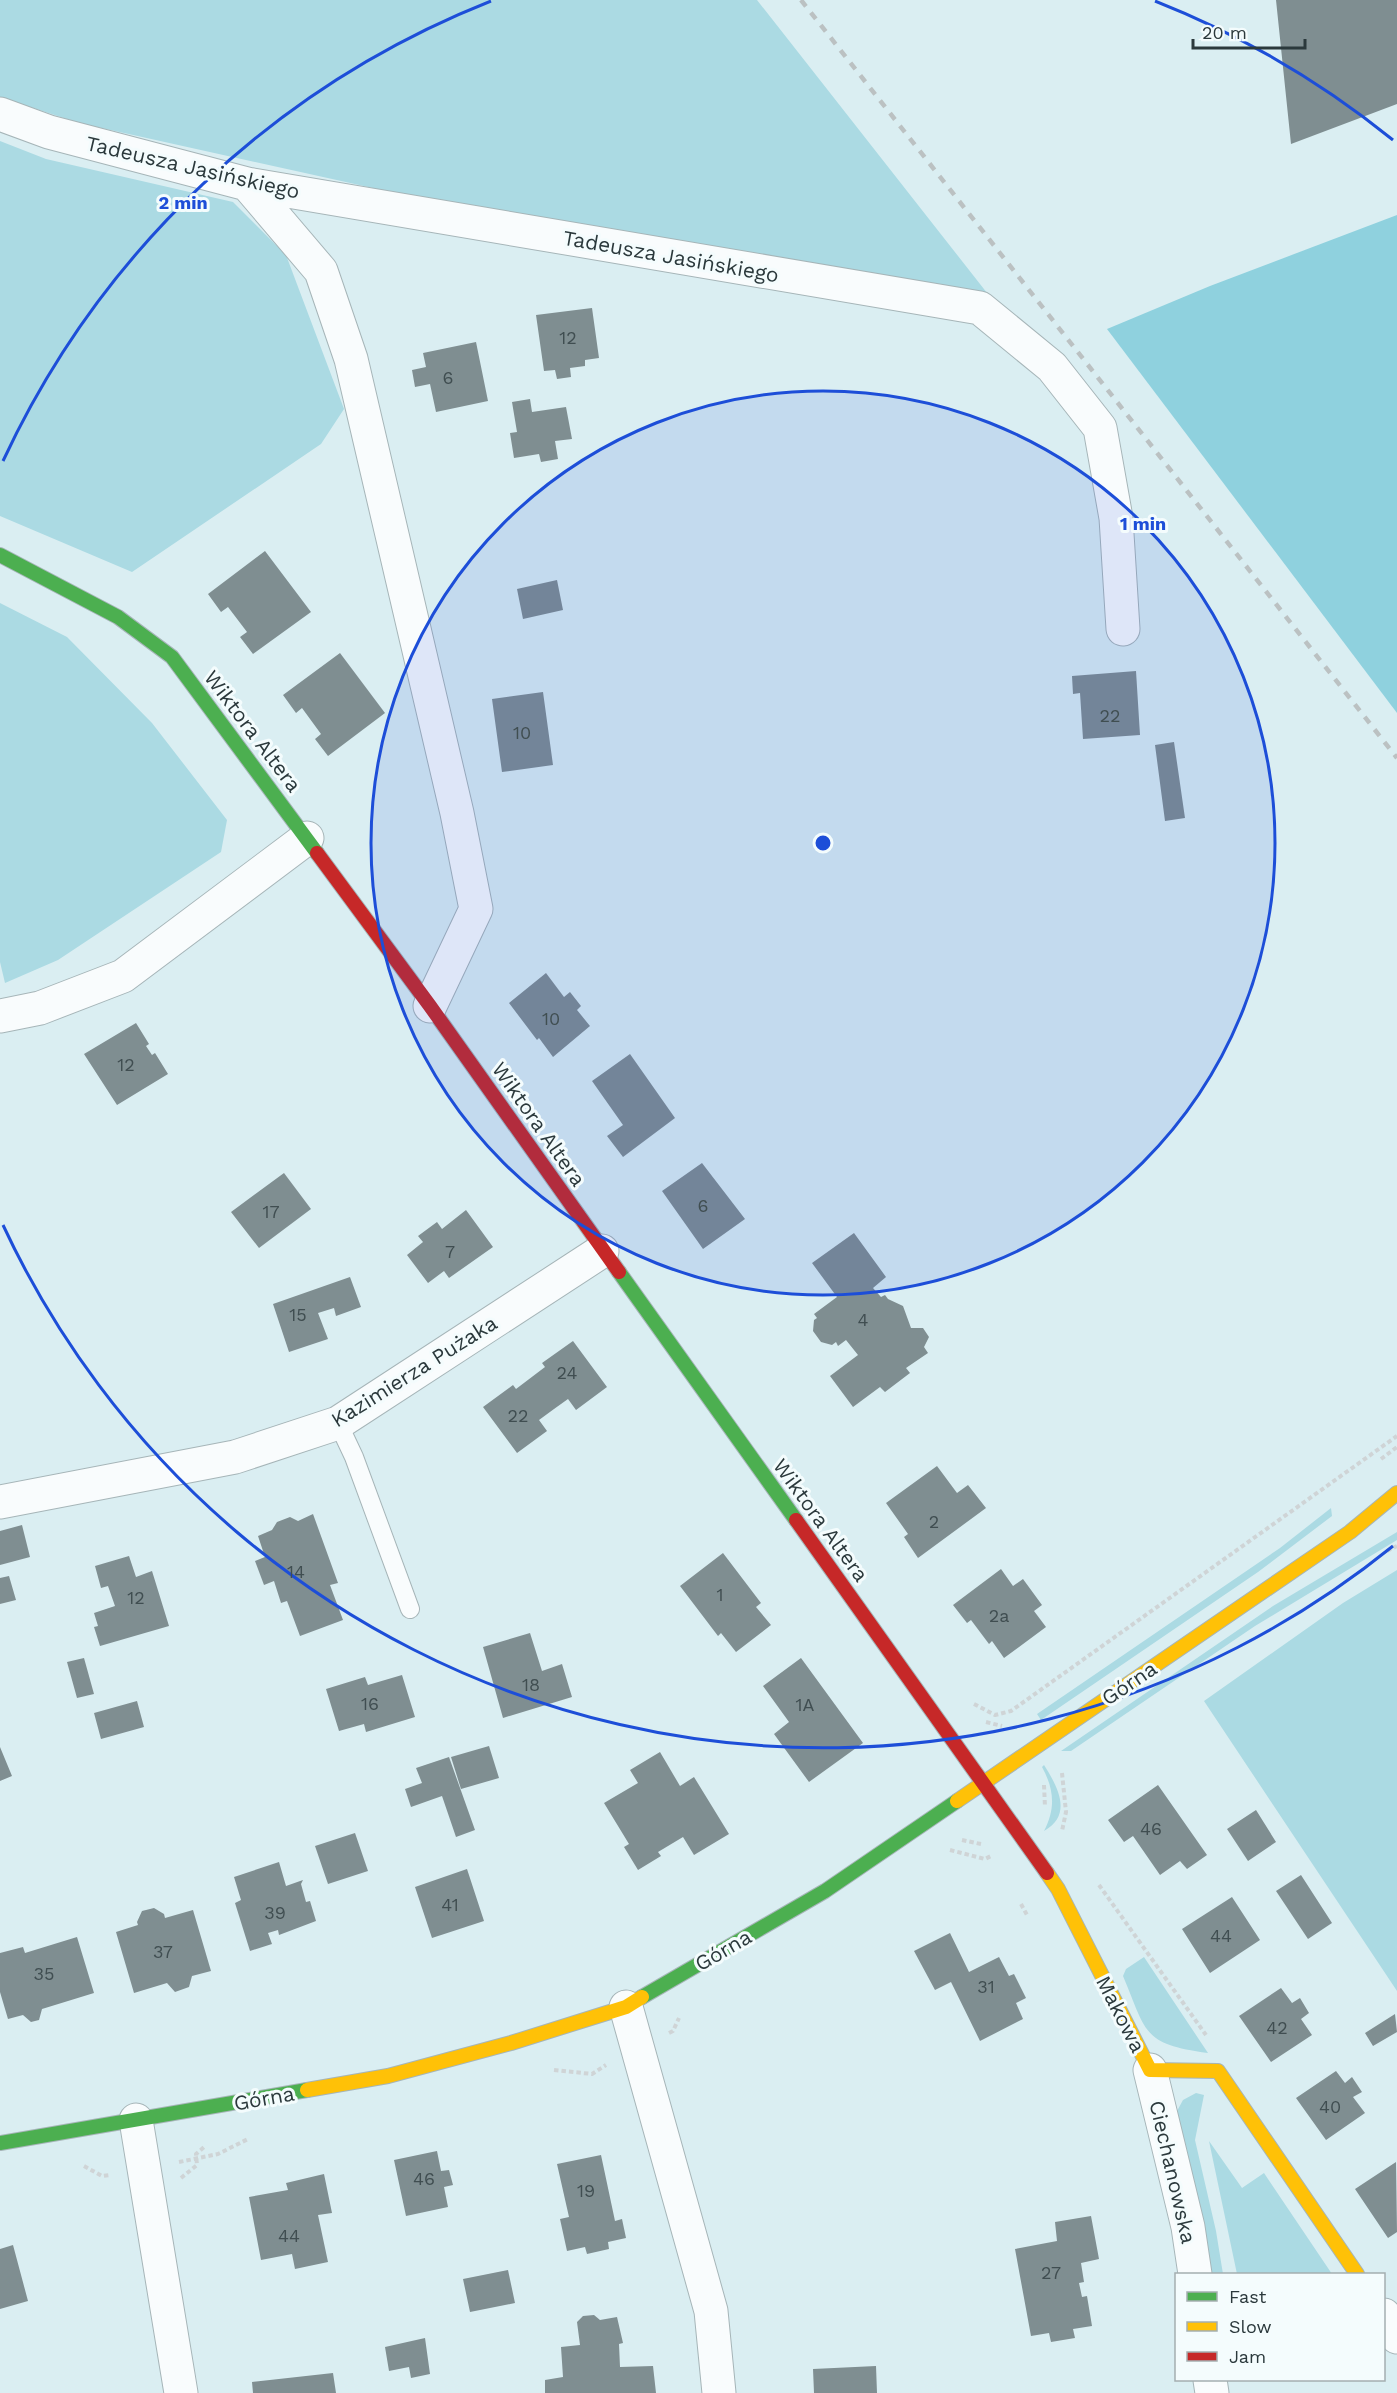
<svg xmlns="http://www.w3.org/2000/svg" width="1397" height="2393" viewBox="0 0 1397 2393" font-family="'Work Sans',sans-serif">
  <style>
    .green { fill: #abdae3 }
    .forest { fill: #8fd1de }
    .building { fill: #7f8e91 }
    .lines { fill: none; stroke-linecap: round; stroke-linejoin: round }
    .lane-casing { stroke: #a6b5b8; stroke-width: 20 }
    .street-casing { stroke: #a6b5b8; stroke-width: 35 }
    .fast-casing { stroke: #a6b5b8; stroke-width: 16 }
    .slow-casing { stroke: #a6b5b8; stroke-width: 16 }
    .jam-casing { stroke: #a6b5b8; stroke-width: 16 }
    .path { stroke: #cfd4d6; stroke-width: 4; stroke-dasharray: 4.5 3; stroke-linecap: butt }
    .lane { stroke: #f9fcfd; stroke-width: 18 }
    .street { stroke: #f9fcfd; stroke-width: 33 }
    .fast { stroke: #4caf50; stroke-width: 14 }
    .slow { stroke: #ffc107; stroke-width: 14 }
    .jam { stroke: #c62828; stroke-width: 14 }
    .rail { stroke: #bbc1c2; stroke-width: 4.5; stroke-dasharray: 8 8; stroke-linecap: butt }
    .ring { fill: none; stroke: #1d4ed8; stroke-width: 3 }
    .labels { text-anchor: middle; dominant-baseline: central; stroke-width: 6; stroke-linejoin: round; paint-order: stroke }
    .number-label { font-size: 18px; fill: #404e51 }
    .street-label { font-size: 21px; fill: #2b393c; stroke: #f4fcfd }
    .centre { fill: #1d4ed8; stroke: #f4fcfd; stroke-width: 3 }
    .ring-label { font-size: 18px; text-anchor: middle; font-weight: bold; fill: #1d4ed8; stroke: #f4fcfd; stroke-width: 6; stroke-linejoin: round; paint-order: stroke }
  </style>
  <rect width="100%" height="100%" fill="#daeef2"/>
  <path class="green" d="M0,0H757L991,298L382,190L79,123L0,97Z
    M0,141L46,159L233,202L286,255L344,409L321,444L132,572L0,516Z
    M0,603L67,637L152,723L227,820L221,852L58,960L5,983L0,962Z
    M1331,1508L1332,1516L1258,1572L1041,1720L1037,1714L1280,1548Z
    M1397,1532V1540L1255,1626L1071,1751H1061L1273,1606Z
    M1397,1570V1991L1204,1701L1343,1603Z
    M1044,1765C1058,1787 1073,1815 1044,1831C1056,1808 1054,1789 1042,1767Z
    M1144,1957L1208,2053C1142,2044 1147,2033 1123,1976L1126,1969Z
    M1196,2093L1204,2095L1195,2140L1216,2231L1223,2274H1212L1205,2232L1177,2111L1183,2100Z
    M1209,2141L1242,2188L1264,2173L1332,2274H1237Z"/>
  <path class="forest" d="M1397,215V713L1107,329L1210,286Z"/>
  <path class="building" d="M1276,0H1397V104L1291,144Z
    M592,308L599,358L585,360V366L570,368L571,377L557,379L555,370L544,371L536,315Z
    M476,342L488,401L436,412L430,384L415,387L412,370L426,367L423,353Z
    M530,399L532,412L566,407L572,439L555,441L558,459L541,462L539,454L514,458L510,433L517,432L512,402Z
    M265,551L311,612L253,654L240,637L247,632L228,607L221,612L208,594Z
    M557,580L563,610L523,619L517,589Z
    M340,653L385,713L328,756L315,739L321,734L302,708L296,713L283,695Z
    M1136,671L1140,735L1083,739L1080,693L1073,694L1072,676Z
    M543,692L553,765L502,772L492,699Z
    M1174,742L1185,818L1165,821L1155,745Z
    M546,973L564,997L570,992L581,1006L577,1010L590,1026L553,1057L539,1038L537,1040L509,1003Z
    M136,1023L149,1044L146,1046L152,1055L155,1053L168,1074L117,1105L84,1054Z
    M630,1054L675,1118L623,1157L607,1136L623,1125L592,1081Z
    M702,1163L745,1219L703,1249L662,1191Z
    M284,1173L311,1209L259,1248L231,1212Z
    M466,1210L493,1247L449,1278L444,1271L428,1283L407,1255L423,1242L418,1236L437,1222L442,1229Z
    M854,1233L886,1277L873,1288L881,1297L885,1295L888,1299L903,1306L911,1328H923L929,1337L924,1347L928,1353L906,1368L910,1373L885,1392L880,1387L853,1407L830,1376L858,1355L846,1340L838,1346L836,1342L832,1345L821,1342L813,1331L814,1320L817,1318L814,1314L837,1297L812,1263Z
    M350,1277L361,1307L336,1316L334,1308L318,1313L328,1339L289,1352L273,1304Z
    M573,1341L607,1387L576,1410L568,1399L554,1409L539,1420L547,1431L517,1453L483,1407L513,1385L516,1389L545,1367L542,1363Z
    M937,1466L957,1493L968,1485L986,1508L918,1558L904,1537L908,1534L886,1503Z
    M313,1514L338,1583L330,1585L343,1620L300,1636L287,1601L281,1603L274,1581L264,1585L255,1561L265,1557L258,1536L272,1530L277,1522L290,1517L298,1521Z
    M22,1525L30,1557L0,1565V1531Z
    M723,1553L761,1603L756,1607L771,1625L736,1652L721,1633L718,1636L680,1586Z
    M129,1556L136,1577L152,1571L169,1626L100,1646L94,1627L98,1626L94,1613L115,1606L108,1586L101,1588L95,1566Z
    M1001,1569L1013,1586L1023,1579L1042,1605L1034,1611L1046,1627L1004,1658L992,1641L989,1644L971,1620L967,1623L953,1605Z
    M9,1576L16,1600L0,1604V1578Z
    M530,1633L542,1671L562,1664L572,1697L503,1718L483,1647Z
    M84,1658L94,1694L77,1698L67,1662Z
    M801,1658L863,1743L809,1782L774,1734L789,1722L763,1686Z
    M402,1675L415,1717L366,1732L364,1724L339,1731L326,1689L365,1677L368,1685Z
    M137,1701L144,1727L101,1739L94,1713Z
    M489,1746L499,1778L461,1789L451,1757Z
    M0,1747L12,1776L0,1781Z
    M660,1752L680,1786L694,1777L729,1834L694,1855L683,1837L658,1852L661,1856L638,1870L624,1847L629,1844L604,1803L638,1783L630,1770Z
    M449,1757L475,1830L456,1837L442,1796L411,1807L405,1789L422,1783L416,1768Z
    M1158,1785L1207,1855L1187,1869L1180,1861L1160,1875L1133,1836L1124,1842L1108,1820Z
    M1256,1810L1276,1842L1248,1861L1227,1829Z
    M355,1833L368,1871L328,1884L315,1846Z
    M279,1862L286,1886L303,1880L301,1884L306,1902L310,1901L316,1921L279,1935L278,1930L268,1933L272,1944L250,1951L235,1903L241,1900L234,1877Z
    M467,1869L484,1921L432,1938L415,1887Z
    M1301,1875L1332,1923L1308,1939L1276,1891Z
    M1232,1897L1260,1940L1210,1973L1182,1929Z
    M154,1908L164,1914L165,1918L193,1910L211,1971L192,1976L189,1987L175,1992L167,1983L134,1993L116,1932L138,1925L137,1922L142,1911Z
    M950,1933L969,1972L999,1957L1009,1976L1014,1974L1026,1998L1016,2003L1023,2019L980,2041L951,1982L935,1990L914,1951Z
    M77,1937L94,1993L42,2009L39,2020L31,2022L23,2015L8,2019L0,1992V1953L23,1947L25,1953Z
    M1281,1988L1292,2003L1300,1998L1309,2013L1301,2019L1312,2035L1271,2062L1239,2016Z
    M1395,2014L1397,2032L1373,2046L1365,2033Z
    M1336,2071L1345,2083L1352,2077L1362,2092L1353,2097L1365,2113L1326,2140L1296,2098Z
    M437,2151L441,2171L449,2170L453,2185L444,2187L448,2207L406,2216L394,2160Z
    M601,2155L615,2221L622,2219L626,2238L608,2242L609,2249L587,2254L585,2247L567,2251L560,2219L569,2217L557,2164Z
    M1396,2162L1397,2232L1388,2238L1355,2189Z
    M324,2174L332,2213L318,2215L328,2262L295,2269L292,2254L261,2260L249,2197L288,2190L286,2183Z
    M1091,2216L1099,2259L1081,2263L1084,2282L1079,2283L1082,2297L1087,2296L1092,2326L1073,2329L1075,2338L1051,2342L1049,2333L1031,2336L1015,2249L1057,2241L1055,2222Z
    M13,2245L28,2301L0,2309V2249Z
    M508,2270L515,2303L470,2312L463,2279Z
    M594,2315L600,2320L617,2317L623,2343L619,2344L620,2367L653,2366L656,2393H545V2380L563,2377L561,2347L580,2345L577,2322L583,2316Z
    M425,2338L430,2374L411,2378L409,2367L389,2371L385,2347Z
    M876,2366L877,2393H814L813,2369Z
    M333,2373L336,2393H253L252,2382Z"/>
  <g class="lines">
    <defs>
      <path id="lane" d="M338,1423L354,1457L410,1609"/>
      <path id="street" d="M0,114L49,132L247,184L980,308L1052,367L1100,428L1116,518L1123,629
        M247,184L321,271L351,359L457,813L476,909L430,1006
        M0,1016L40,1008L123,976L307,838
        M0,1502L235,1457L338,1423L602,1251
        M626,2007L711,2311L719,2393
        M1150,2070L1188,2227L1195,2274
        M136,2120L181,2393
        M1384,2315L1397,2337
        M1210,2380L1212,2393"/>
      <path id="fast" d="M0,555L118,617L172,657L317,853
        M619,1272L796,1520
        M642,1997L825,1891L957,1801
        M0,2143L307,2090"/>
      <path id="slow" d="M957,1801L1350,1532L1397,1493
        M1047,1873L1058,1889L1150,2070L1218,2071L1357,2274
        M307,2090L388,2076L511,2043L626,2007L642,1997"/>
      <path id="jam" d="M317,853L430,1006L619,1272
        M796,1520L1047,1873"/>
    </defs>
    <use href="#lane" class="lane-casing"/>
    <use href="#street" class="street-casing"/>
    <use href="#fast" class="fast-casing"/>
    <use href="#slow" class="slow-casing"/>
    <use href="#jam" class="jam-casing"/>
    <path class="path" d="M1381,1459L1397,1447
      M1387,1551L1397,1546
      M974,1704L995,1715L1011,1711L1397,1436
      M986,1722L1002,1726
      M1062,1773L1066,1812L1062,1831
      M1044,1785L1045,1807
      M962,1840L981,1844
      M950,1850L985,1859L991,1856
      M1099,1885L1206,2035
      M1021,1904L1027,1915
      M669,2033L673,2031L679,2018
      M554,2070L592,2074L606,2065
      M179,2162L218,2154L248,2139
      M84,2166L102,2176L110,2175
      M181,2178L197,2165L196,2154L204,2147"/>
    <use href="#lane" class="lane"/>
    <use href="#street" class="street"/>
    <use href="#fast" class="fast"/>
    <use href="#slow" class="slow"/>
    <use href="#jam" class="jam"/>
    <path class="rail" d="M801,0L1397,758"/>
  </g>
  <circle cx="823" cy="843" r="452" fill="#1d4ed8" fill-opacity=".12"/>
  <g class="ring">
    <circle cx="823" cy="843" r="452"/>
    <path d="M1393 1546A905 905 0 0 1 3 1225M3 461A905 905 0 0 1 491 1M1155 1A905 905 0 0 1 1393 140"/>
  </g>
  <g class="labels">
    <g class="number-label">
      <text x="568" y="337">12</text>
      <text x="448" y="377">6</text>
      <text x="1110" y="715">22</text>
      <text x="522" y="732">10</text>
      <text x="551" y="1018">10</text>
      <text x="126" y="1064">12</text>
      <text x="703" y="1205">6</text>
      <text x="271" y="1211">17</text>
      <text x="450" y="1251">7</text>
      <text x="298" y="1314">15</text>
      <text x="863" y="1319">4</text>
      <text x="567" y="1372">24</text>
      <text x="518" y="1415">22</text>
      <text x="934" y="1521">2</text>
      <text x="296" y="1571">14</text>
      <text x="720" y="1594">1</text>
      <text x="136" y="1597">12</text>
      <text x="999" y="1615">2a</text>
      <text x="531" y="1684">18</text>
      <text x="370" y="1703">16</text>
      <text x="805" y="1704">1A</text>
      <text x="1151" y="1828">46</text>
      <text x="450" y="1904">41</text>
      <text x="275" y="1912">39</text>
      <text x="1221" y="1935">44</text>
      <text x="163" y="1951">37</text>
      <text x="44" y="1973">35</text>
      <text x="986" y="1986">31</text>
      <text x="1277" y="2027">42</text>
      <text x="1330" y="2106">40</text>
      <text x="424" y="2178">46</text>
      <text x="586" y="2190">19</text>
      <text x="289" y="2235">44</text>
      <text x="1051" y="2272">27</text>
    </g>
    <g class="street-label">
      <text transform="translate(193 167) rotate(13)">Tadeusza Jasińskiego</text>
      <text transform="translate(671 256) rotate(10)">Tadeusza Jasińskiego</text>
      <text transform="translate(253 731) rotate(53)">Wiktora Altera</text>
      <text transform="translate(539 1124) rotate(55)">Wiktora Altera</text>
      <text transform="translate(414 1371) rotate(-32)">Kazimierza Pużaka</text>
      <text transform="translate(821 1520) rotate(54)">Wiktora Altera</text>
      <text transform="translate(1129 1683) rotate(-34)">Górna</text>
      <text transform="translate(723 1950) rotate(-30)">Górna</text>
      <text transform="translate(1121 2014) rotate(63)">Makowa</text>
      <text transform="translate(264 2098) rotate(-10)">Górna</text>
      <text transform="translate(1173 2172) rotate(77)">Ciechanowska</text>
    </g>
  </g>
  <circle cx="823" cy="843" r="9" class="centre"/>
  <g class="ring-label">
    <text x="183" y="209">2 min</text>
    <text x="1143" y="530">1 min</text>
  </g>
  <rect x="1175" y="2273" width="210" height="108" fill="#f4fcfd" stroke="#a4aeb0" stroke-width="1.5"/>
  <rect x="1187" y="2292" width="30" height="9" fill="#4caf50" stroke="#a4aeb0" stroke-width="1.5"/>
  <text x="1229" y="2303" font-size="18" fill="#2b393c">Fast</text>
  <rect x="1187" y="2322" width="30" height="9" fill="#ffc107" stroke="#a4aeb0" stroke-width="1.5"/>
  <text x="1229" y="2333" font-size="18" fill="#2b393c">Slow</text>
  <rect x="1187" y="2352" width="30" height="9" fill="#c62828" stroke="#a4aeb0" stroke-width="1.5"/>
  <text x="1229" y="2363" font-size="18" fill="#2b393c">Jam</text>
  <path d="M1193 39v9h112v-9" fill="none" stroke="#2b393c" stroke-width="3"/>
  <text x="1202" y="39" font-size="18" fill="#2b393c" stroke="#f4fcfd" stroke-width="4.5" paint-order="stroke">20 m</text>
</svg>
